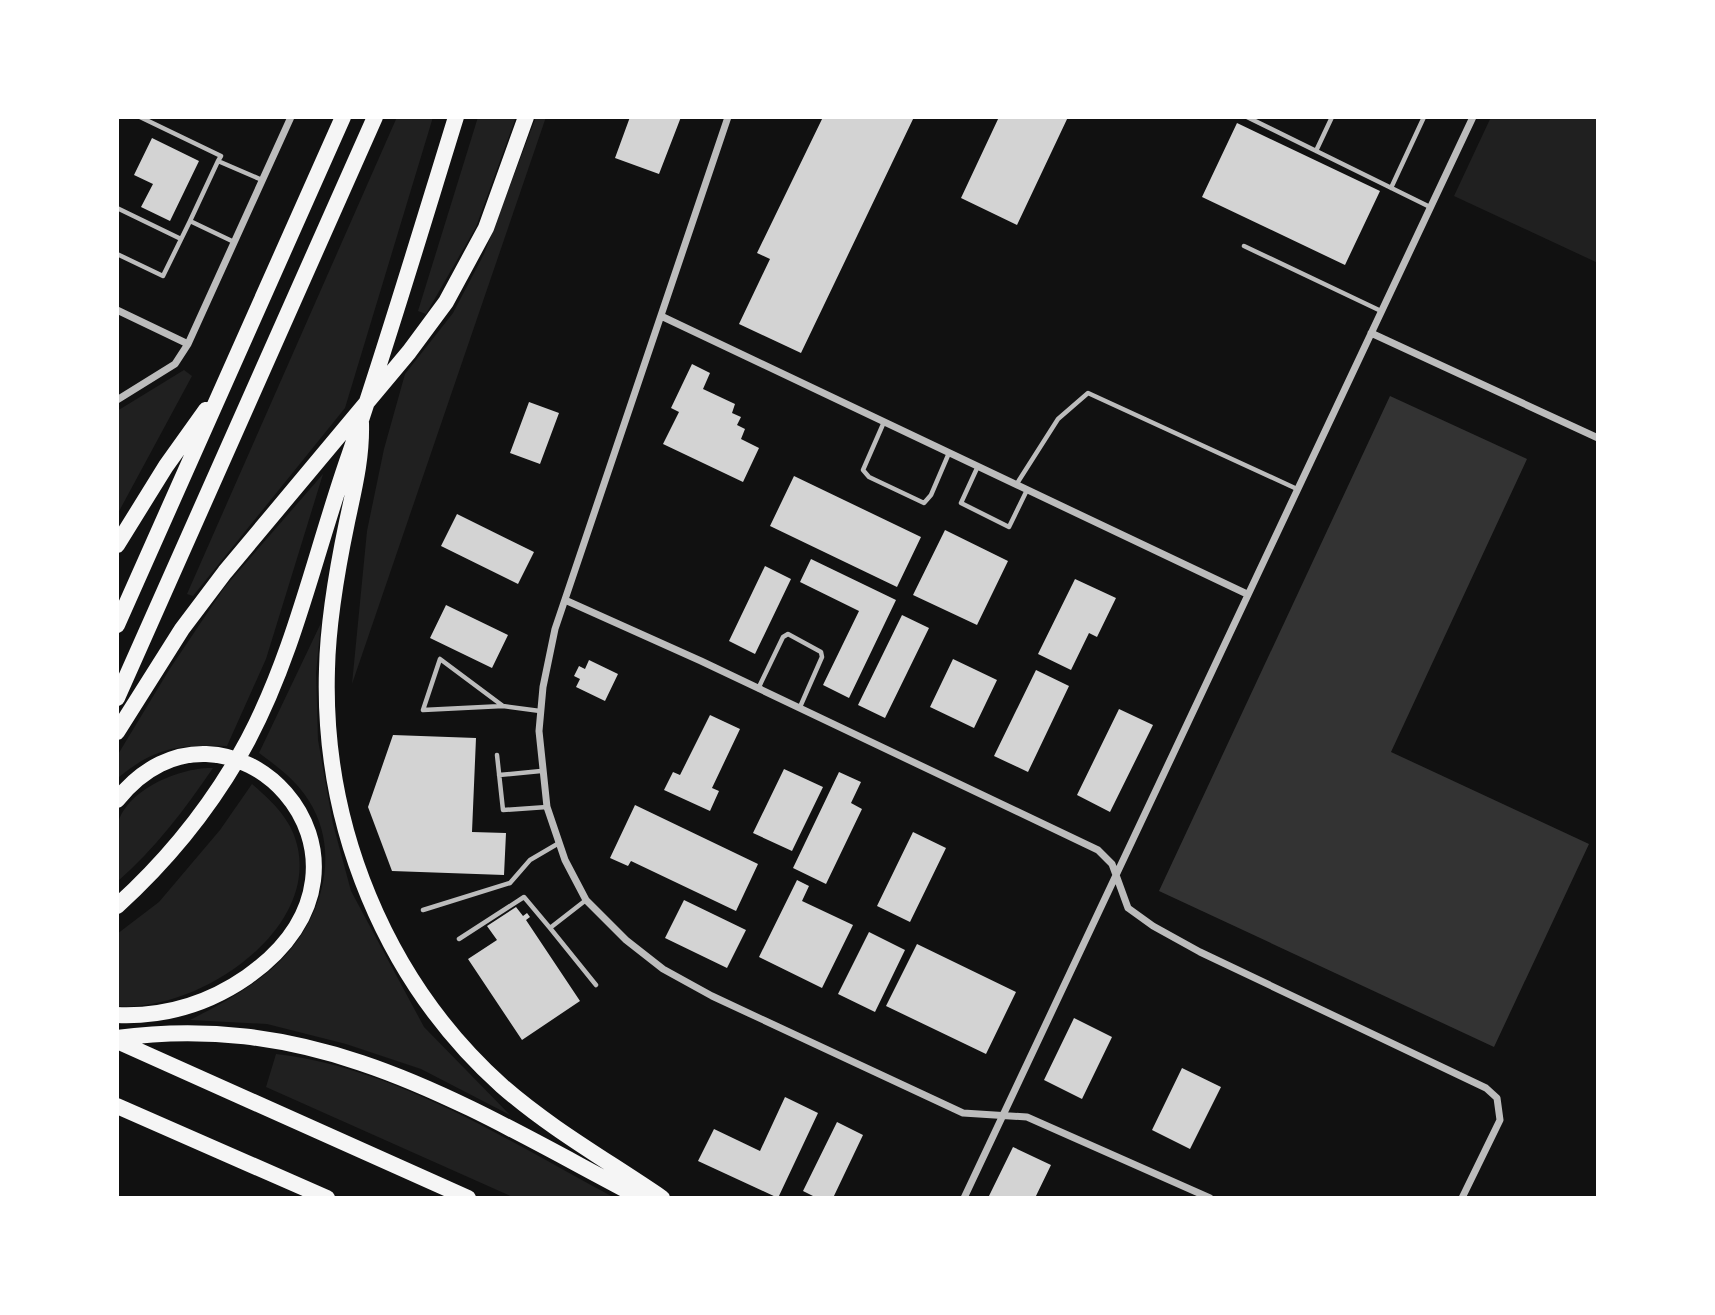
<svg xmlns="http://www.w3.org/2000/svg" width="1715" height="1315" viewBox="0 0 1715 1315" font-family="'DM Sans',sans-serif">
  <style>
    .green { fill: #202020 }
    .water { fill: #333 }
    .building { fill: #d3d3d3 }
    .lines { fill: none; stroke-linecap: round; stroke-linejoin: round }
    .service { stroke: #bcbcbc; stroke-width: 4.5 }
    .minor { stroke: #bcbcbc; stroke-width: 7 }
    .motorway { stroke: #f5f5f5; stroke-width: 16 }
  </style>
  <rect width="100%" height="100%" fill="#111"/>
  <path class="green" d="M397,117H433L345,408L193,596L187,594Z
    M478,117H516L476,227L426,314L418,311Z
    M536,117H546L352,684L367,531L384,449L405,374L453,313L484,254Z
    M1491,117H1598V263L1454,196Z
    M184,370L192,376L117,515V411Z
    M323,474L266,659L227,746C180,745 157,746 119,777L117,756L169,670L224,588Z
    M321,623L316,673L318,740L333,824L351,891L424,1027L510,1115L421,1069L346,1044L267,1024L190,1020C220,1005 251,988 276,965C320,924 343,855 309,801C296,780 278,767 259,753Z
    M213,768C185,809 155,849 117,882C117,865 114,844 117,827C124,790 180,767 213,768Z
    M252,784C273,802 293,821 298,849C315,935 194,1013 117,1006V934L159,902L220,830Z
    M276,1054C398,1068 509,1142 615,1198H515L266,1087Z"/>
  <path class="water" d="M1390,396L1527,459L1391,752L1589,844L1494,1047L1159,891Z"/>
  <path class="building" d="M630,117H681L659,174L615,158Z
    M823,117H914L801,353L739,324L770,259L757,253Z
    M999,117H1068L1017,225L961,198Z
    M1237,123L1380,191L1345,265L1202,197Z
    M152,138L199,161L170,221L141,207L153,184L134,175Z
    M692,364L710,373L703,389L735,404L732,413L741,417L737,425L745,429L741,439L759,448L743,482L663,444L679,412L671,408Z
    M529,402L559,413L540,464L510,453Z
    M794,476L921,537L897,587L770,526Z
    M457,514L534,552L518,584L441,546Z
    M945,530L1008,561L977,625L913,595Z
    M811,559L896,600L849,698L823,685L859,611L800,582Z
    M765,566L791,579L755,654L729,641Z
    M1075,579L1116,598L1097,637L1089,633L1071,670L1038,654Z
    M446,605L508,635L492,668L430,638Z
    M902,615L929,628L885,718L858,705Z
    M953,659L997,680L974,728L930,707Z
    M589,660L618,674L605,701L576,687L580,679L574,676L579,666L585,669Z
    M1036,670L1069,686L1028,772L994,756Z
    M1119,709L1153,725L1110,812L1077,795Z
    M710,715L740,729L712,788L719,791L710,811L664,790L673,772L680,775Z
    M393,735L476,738L472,832L506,833L504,875L392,871L368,807Z
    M784,769L823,787L792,851L753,833Z
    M839,772L861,782L851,803L862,809L826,884L793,868Z
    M635,805L758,864L736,911L631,861L628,866L610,858Z
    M913,832L946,848L910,922L877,906Z
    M797,880L809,886L802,901L853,925L822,988L759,957Z
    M684,900L746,930L727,968L665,938Z
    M516,907L523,916L527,913L530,917L526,920L580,1001L522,1040L468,959L497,940L487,926Z
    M869,932L905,950L875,1012L838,994Z
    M917,944L1016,992L986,1054L886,1006Z
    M1074,1018L1112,1037L1082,1099L1044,1080Z
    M1182,1068L1221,1087L1190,1149L1152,1130Z
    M785,1097L818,1113L778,1198L698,1161L714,1129L760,1151Z
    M837,1122L863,1135L833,1198H817L803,1191Z
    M1013,1147L1051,1165L1035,1198H988Z"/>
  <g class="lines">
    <path class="service" d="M140,117L221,156L218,161
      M1247,117L1430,207
      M1316,151L1332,117
      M1391,188L1424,117
      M117,208L181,239
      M234,242L190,221L218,161L262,180
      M1244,246L1381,311
      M117,254L163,276L190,221
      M884,422L863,470L869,477L924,503L931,495L949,453
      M978,466L961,503L1009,527L1027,490
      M1016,485L1058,419L1088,393L1297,489
      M758,689L783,637L788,634L821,652L822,657L800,707
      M503,706L440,659L423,710L503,706L540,711
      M497,755L503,810L547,807
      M499,775L541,771
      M586,900L550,928L596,985
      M423,910L510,883L530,860L559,843
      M459,939L524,897L550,928"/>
    <path class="minor" d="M728,117L555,629L543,687L539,731L547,807L565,860L586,900L626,940L663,969L712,996L963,1113L1027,1117L1210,1198
      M117,310L188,344
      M661,316L1247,594
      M1371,333L1598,438
      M117,400L175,364L188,344L291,117
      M565,600L701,661L1098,850L1112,864L1128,908L1153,926L1200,952L1486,1088L1497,1098L1500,1120L1462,1198
      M964,1198L1473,117"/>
    <path class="motorway" d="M361,423C362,458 354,489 347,522C337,570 328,620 327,669C322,825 385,981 502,1086C551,1129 608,1161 662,1198
      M117,545L166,466L206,410
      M117,625L343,117
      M117,698L375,117
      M117,732L182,629L225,572L409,352L446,302L486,228L526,117
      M117,800C224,665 416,858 247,977C208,1004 165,1017 117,1015
      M117,906C170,858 214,803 248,740C295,651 316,550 349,456C387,344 421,230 456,117
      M117,1038C322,1010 469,1108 641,1198
      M117,1041L468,1198
      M117,1106L327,1198"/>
  </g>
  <rect width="1715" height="1315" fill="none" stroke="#ffffff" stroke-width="238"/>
</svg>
